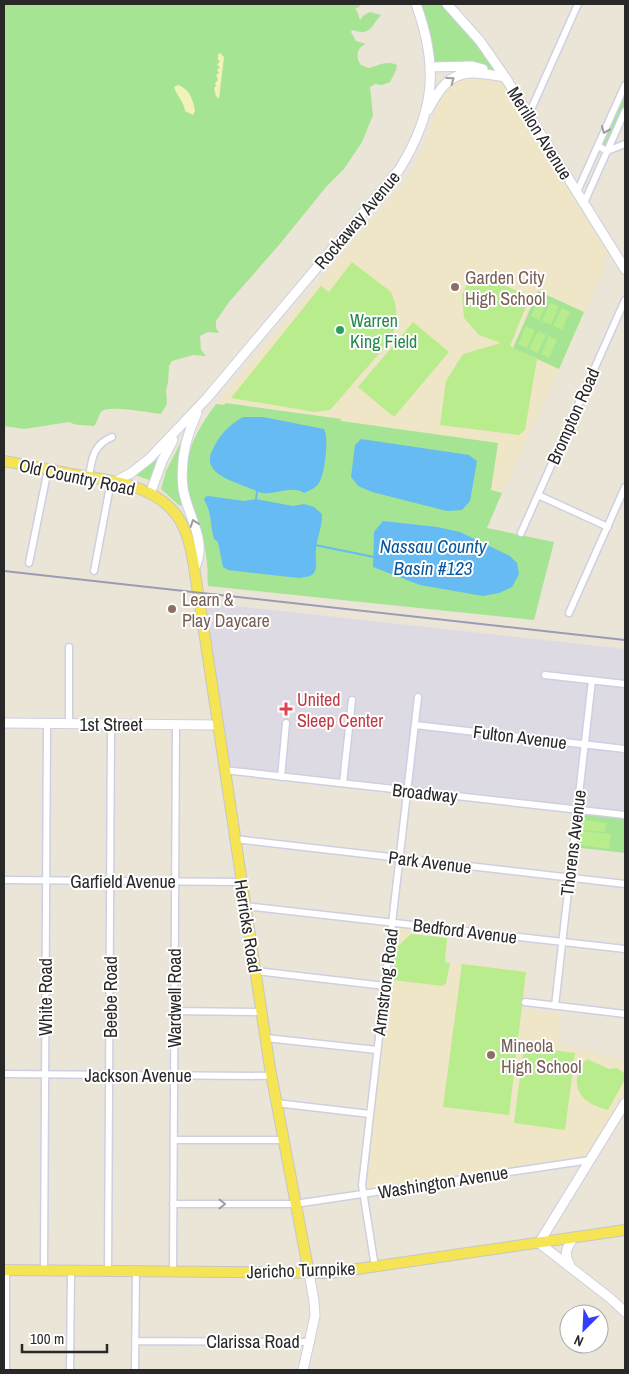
<svg xmlns="http://www.w3.org/2000/svg" width="629" height="1374" viewBox="0 0 629 1374" font-family="'Archivo Narrow',sans-serif">
  <style>
    .industrial { fill: #dddae3 }
    .education { fill: #eee6c6 }
    .green { fill: #a4e492 }
    .sand { fill: #f2f1b9 }
    .pitch { fill: #b8ec8d }
    .water { fill: #66bbf2 }
    .lines { fill: none; stroke-linecap: round; stroke-linejoin: round }
    .stream { stroke: #66bbf2; stroke-width: 2 }
    .street-casing { stroke: #cecfe2; stroke-width: 9 }
    .secondary-casing { stroke: #cecfe2; stroke-width: 11 }
    .primary-casing { stroke: #c7c7c7; stroke-width: 12 }
    .street { stroke: #fff; stroke-width: 6 }
    .secondary { stroke: #fff; stroke-width: 9 }
    .primary { stroke: #f5e453; stroke-width: 10 }
    .rail { stroke: #9b9cb3; stroke-width: 2 }
    .oneway { stroke: #9e9e9e }
    .education-dot { fill: #8d6e63; stroke: #fff; stroke-width: 2 }
    .leisure-dot { fill: #2e9e5b; stroke: #fff; stroke-width: 2 }
    .health-dot { fill: #e0444e; stroke: #fff; stroke-width: 2 }
    .labels { text-anchor: middle; dominant-baseline: central; stroke-width: 4; stroke-linejoin: round; paint-order: stroke }
    .street-label { font-size: 18px; fill: #282828; stroke: #fff }
    .education-label { font-size: 18px; fill: #785e54; stroke: #fff; text-anchor: start }
    .leisure-label { font-size: 18px; fill: #27864d; stroke: #fff; text-anchor: start }
    .health-label { font-size: 18px; fill: #be3a42; stroke: #fff; text-anchor: start }
    .water-label { font-size: 19px; font-style: italic; fill: #08569b; stroke: #fff }
  </style>
  <rect width="100%" height="100%" fill="#ebe5d8"/>
  <path class="industrial" d="M200,602L625,649V815L225,769Z"/>
  <path class="education" d="M460,76L503,79L613,251L602,261L605,264L586,310L502,493L491,491L497,443L216,404L404,183L411,173L426,142L441,93Z
    M393,923L449,930L446,962L527,971L523,1009L560,1014L558,1043L625,1061V1093L587,1156L364,1190Z"/>
  <path class="green" d="M4,4H361L359,7L355,9L358,13L360,20L364,15L370,12L381,15C370,27 372,36 352,30L351,32L356,41L366,44C357,47 355,57 361,65L369,68C378,65 388,60 397,65L396,70L390,82L382,85L375,84L370,87L373,115L362,142L344,169L326,187L279,245L229,302L216,321V328L219,333L208,332L200,336L201,350L206,356L193,355L172,361L169,366L168,383L166,390L167,404L161,414C151,413 107,404 101,412C98,416 97,423 94,426C86,425 76,426 69,422L24,429L4,426Z
    M419,4H442L464,27L501,74L482,67L432,65Z
    M625,89V109L607,149L600,146Z
    M538,291L584,312L559,369L513,348Z
    M226,403L341,419V421L498,443L491,490L502,493L487,528L554,542L534,620L208,586C207,578 208,571 207,563C206,550 202,535 198,522C195,508 188,495 187,481C183,452 200,426 216,404L224,405Z
    M181,442L184,444L183,504L180,506L161,489L166,471Z
    M155,460L157,462L150,483L149,480L135,475Z
    M577,810L625,815V853L573,847Z"/>
  <path class="sand" d="M220,53L224,57L219,99L216,96L214,88L216,86L215,83L218,80L216,75L219,73L217,70L220,67L217,65L220,61L218,60V54Z
    M178,85C190,89 193,100 195,111L193,115L185,111C184,102 177,96 174,87Z"/>
  <path class="pitch" d="M352,262L391,292L395,303L397,320L391,340L330,410L315,412L231,398L321,286L329,292Z
    M473,272L527,295L529,299L510,346L537,359L525,430L519,435L440,425L446,381L463,354L501,343L479,335L464,318L462,295Z
    M539,298L548,301L539,320L531,316Z
    M550,303L559,306L551,325L542,321Z
    M562,308L570,312L562,330L553,326Z
    M413,322L449,352L394,417L358,387Z
    M526,326L535,330L527,348L518,344Z
    M538,331L546,335L538,353L529,349Z
    M549,336L557,340L549,358L541,354Z
    M582,820L606,823L605,832L581,830Z
    M581,831L611,834L609,849L579,845Z
    M411,934L447,938L445,962L450,963L446,983L443,986L392,980L396,948Z
    M462,964L526,972L509,1115L443,1107Z
    M524,1046L575,1053L565,1130L514,1123Z
    M587,1059L609,1069L617,1068L625,1074L624,1081L608,1110C602,1108 595,1106 590,1103C572,1093 574,1071 587,1059Z"/>
  <path class="water" d="M243,417H263L324,429C329,438 325,471 320,481C317,488 310,490 304,493C294,485 275,495 262,493C256,491 250,488 244,486C229,480 202,472 212,451C219,435 228,426 243,417Z
    M361,439L469,455L477,461L470,501L462,510L447,511L372,492L358,486L351,477L355,445Z
    M208,496L244,501L256,499L293,506L304,504L314,507L322,514C322,529 317,537 316,549C315,557 318,566 314,573C311,577 305,577 299,578L228,570L223,567L218,542L214,539C210,525 212,512 204,500L205,497Z
    M383,521L437,527L460,532L510,556L517,563L519,574L512,587L499,593L483,596L420,585L373,567L374,532Z"/>
  <g class="lines">
    <path class="stream" d="M256,500L257,491
      M315,545L374,557"/>
    <defs>
      <path id="street" d="M529,114L578,4
        M598,146L607,151L625,144
        M577,192L625,85
        M584,203L625,111
        M89,477C92,458 93,445 112,437
        M538,495L608,527
        M521,533L625,300
        M29,563L48,469
        M94,571L111,481
        M569,613L625,487
        M545,675L625,684
        M69,724V647
        M415,725L625,749
        M224,770L625,815
        M281,777L286,723
        M343,783L352,700
        M235,839L625,884
        M4,880L242,882
        M245,906L625,949
        M256,971L385,986
        M525,1002L625,1014
        M555,1006L592,680
        M174,1011L262,1012
        M266,1038L377,1050
        M4,1074L272,1076
        M276,1103L370,1114
        M174,1140H283
        M173,1204H295L590,1160
        M375,1267L362,1185L418,697
        M44,1270L47,724
        M108,1271L111,724
        M173,1271L176,725
        M135,1341L311,1342
        M6,1370V1270
        M70,1370L71,1270
        M135,1370L136,1271"/>
      <path id="secondary" d="M447,4L480,41L505,77L625,269
        M431,67L472,66L483,69
        M428,110C449,70 462,69 505,77
        M115,482L131,473L149,459L207,398L399,170C435,112 439,67 416,4
        M150,494L162,461L173,440
        M194,569C209,541 187,516 183,488C180,462 186,436 197,413
        M4,723L218,725
        M625,1103L539,1243L610,1298L625,1312
        M570,1265C563,1255 567,1247 573,1238
        M303,1370L315,1316L314,1301L309,1273"/>
      <path id="primary" d="M4,461C26,465 49,469 71,474C108,480 155,484 178,517C193,540 194,572 199,598L270,1068L309,1273
        M4,1270L330,1273L625,1230"/>
    </defs>
    <use href="#street" class="street-casing"/>
    <use href="#secondary" class="secondary-casing"/>
    <use href="#primary" class="primary-casing"/>
    <use href="#street" class="street"/>
    <use href="#secondary" class="secondary"/>
    <use href="#primary" class="primary"/>
    <path class="rail" d="M4,571L625,640"/>
  </g>
  <defs><path id="oneway-chevron" d="M-2-3.5L2.5 0L-2 3.5" fill="none" stroke-width="1.6" stroke-linecap="round" stroke-linejoin="round" transform="scale(1.25)"/></defs>
  <g class="oneway">
    <use href="#oneway-chevron" transform="translate(451 80) rotate(-36)"/>
    <use href="#oneway-chevron" transform="translate(605 130) rotate(114)"/>
    <use href="#oneway-chevron" transform="translate(194 523) rotate(-110)"/>
    <use href="#oneway-chevron" transform="translate(222 1204)"/>
  </g>
  <g class="education-dot">
    <circle cx="455" cy="287" r="5"/>
    <circle cx="172" cy="609" r="5"/>
    <circle cx="491" cy="1055" r="5"/>
  </g>
  <circle class="leisure-dot" cx="340" cy="330" r="5"/>
  <path class="health-dot" d="M283.5 701.5h5v5h5v5h-5v5h-5v-5h-5v-5h5z"/>
  <g class="labels">
    <g class="street-label">
      <text transform="translate(540 133) rotate(58)">Merillon Avenue</text>
      <text transform="translate(357 220) rotate(-50)">Rockaway Avenue</text>
      <text transform="translate(573 416) rotate(-66)">Brompton Road</text>
      <text transform="translate(77 477) rotate(12)">Old Country Road</text>
      <text x="111" y="724">1st Street</text>
      <text transform="translate(520 737) rotate(7)">Fulton Avenue</text>
      <text transform="translate(425 793) rotate(6)">Broadway</text>
      <text transform="translate(573 843) rotate(-83)">Thorens Avenue</text>
      <text transform="translate(430 862) rotate(7)">Park Avenue</text>
      <text x="123" y="881">Garfield Avenue</text>
      <text transform="translate(248 926) rotate(81)">Herricks Road</text>
      <text transform="translate(465 931) rotate(7)">Bedford Avenue</text>
      <text transform="translate(385 982) rotate(-83)">Armstrong Road</text>
      <text transform="translate(45 997) rotate(-90)">White Road</text>
      <text transform="translate(110 997) rotate(-90)">Beebe Road</text>
      <text transform="translate(174 998) rotate(-90)">Wardwell Road</text>
      <text x="138" y="1075">Jackson Avenue</text>
      <text transform="translate(443 1182) rotate(-9)">Washington Avenue</text>
      <text transform="translate(301 1270) rotate(-2)">Jericho Turnpike</text>
      <text x="253" y="1341">Clarissa Road</text>
    </g>
    <g class="education-label">
      <text x="465" y="277">Garden City<tspan x="465" dy="21">High School</tspan></text>
      <text x="182" y="599">Learn &amp;<tspan x="182" dy="21">Play Daycare</tspan></text>
      <text x="501" y="1045">Mineola<tspan x="501" dy="21">High School</tspan></text>
    </g>
    <g class="leisure-label">
      <text x="350" y="320">Warren<tspan x="350" dy="21">King Field</tspan></text>
    </g>
    <g class="health-label">
      <text x="297" y="699">United<tspan x="297" dy="21">Sleep Center</tspan></text>
    </g>
    <g class="water-label">
      <text x="433" y="546">Nassau County<tspan x="433" dy="22">Basin #123</tspan></text>
    </g>
  </g>
  <rect width="629" height="1374" fill="none" stroke="#282828" stroke-width="10"/>
  <g transform="translate(584 1329) rotate(204)"><circle r="24" fill="#ffffff" stroke="#a9a9a9"/>
  <path d="M0-4L9 19L0 12L-9 19Z" fill="#313eff"/>
  <text y="-8" font-size="14" font-weight="bold" text-anchor="middle" fill="#282828">N</text>
  </g>
  <path d="M22 1344v8h85v-8" fill="none" stroke="#282828" stroke-width="2.5"/>
  <text x="30" y="1344" font-size="15" fill="#282828" stroke="#ffffff" stroke-width="4" paint-order="stroke">100 m</text>
</svg>
